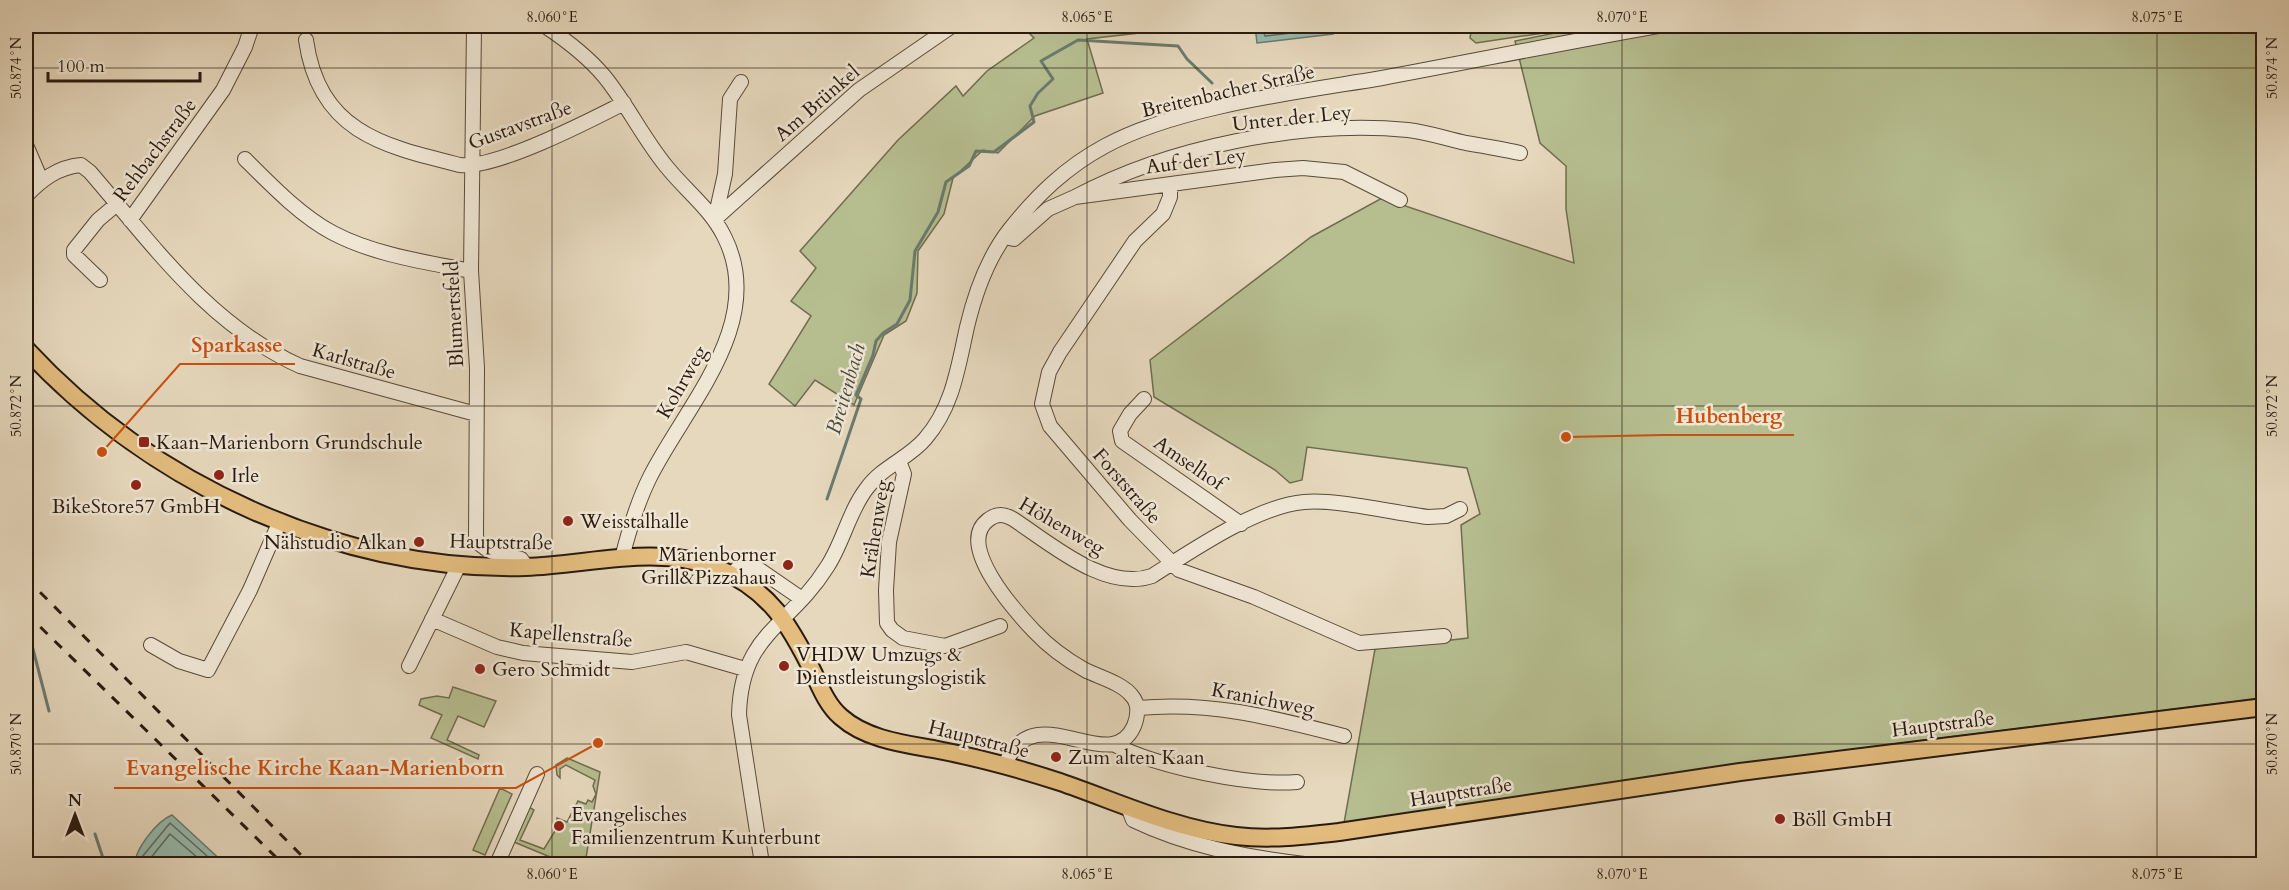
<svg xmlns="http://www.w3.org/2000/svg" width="2289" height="890" viewBox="0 0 2289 890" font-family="Cardo,serif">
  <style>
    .green { fill: #b6be90; stroke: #706c50; stroke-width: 1.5 }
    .water { fill: #96baae; stroke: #6a7a6f; stroke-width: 1.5 }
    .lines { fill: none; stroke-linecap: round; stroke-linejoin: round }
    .shore { stroke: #606a5f; stroke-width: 1.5 }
    .stream { stroke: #6a7a6f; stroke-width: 3 }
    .minor-casing { stroke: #584a3b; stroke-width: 16 }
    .major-casing { stroke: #291a10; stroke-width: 20 }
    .minor { stroke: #efe6d4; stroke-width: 14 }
    .major { stroke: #e3bc7e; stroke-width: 16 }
    .rail { stroke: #291a10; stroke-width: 3; stroke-dasharray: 10 10; stroke-linecap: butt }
    .ticks { fill: none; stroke: #291a10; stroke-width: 1.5; stroke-opacity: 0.45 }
    .poi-dot { fill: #8f2418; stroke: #efe6d4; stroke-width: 2 }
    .labels { text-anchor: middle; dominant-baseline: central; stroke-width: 5; stroke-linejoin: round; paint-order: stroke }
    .street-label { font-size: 20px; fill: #291a10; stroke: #efe6d4 }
    .poi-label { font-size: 20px; fill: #291a10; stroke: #efe6d4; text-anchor: start }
    .water-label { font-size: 21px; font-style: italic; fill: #4a4a3f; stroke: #efe6d4 }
    .leader { fill: none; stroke: #cb500d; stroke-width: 2 }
    .callout-dot { fill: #cb500d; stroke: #efe6d4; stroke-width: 2 }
    .callout-label { font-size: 21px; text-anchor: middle; font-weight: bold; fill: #cb500d; stroke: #efe6d4; stroke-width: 5; stroke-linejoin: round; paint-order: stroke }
    .neatline { fill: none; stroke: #291a10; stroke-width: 2 }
    .ticks-label { font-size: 15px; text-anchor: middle; fill: #291a10 }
  </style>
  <rect width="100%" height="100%" fill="#e6d8bd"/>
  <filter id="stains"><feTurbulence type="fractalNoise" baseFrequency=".00333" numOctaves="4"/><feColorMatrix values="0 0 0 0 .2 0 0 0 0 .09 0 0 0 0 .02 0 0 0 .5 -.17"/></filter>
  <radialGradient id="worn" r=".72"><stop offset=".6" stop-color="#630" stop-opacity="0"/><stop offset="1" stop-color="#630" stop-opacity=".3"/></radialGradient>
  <path class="green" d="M1022,26H1148V32L1087,39L1103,93L1035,116L998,153L983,150L953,178L944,214L918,251L917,293L906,321L884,335L854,405L815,380L795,406L769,384L811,316L791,301L816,268L800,251L898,140L956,86L963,96L987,71L1034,38Z
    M1472,26H2263V698L1885,745L1344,823L1375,649L1468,638L1461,525L1480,514L1467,468L1307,447L1302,480L1290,483L1275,470L1154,397L1150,360L1311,237L1382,198L1574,263L1566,209V166L1540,143L1515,41L1584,27L1476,43L1470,38Z
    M453,687L496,701L484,727L458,716L447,740L479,755L478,759L431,738L442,715L419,705L421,699L437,696L449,698Z
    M567,758L600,772L585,864H567L514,842L529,807L534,810L520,840L544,849L555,831L557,818L567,822L578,801L586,804L588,800L592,802L596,794L593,786L595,780L566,765L560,769V778L557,775L556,765Z
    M500,788L512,794L485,855L473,850Z"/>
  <path class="water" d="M1255,26H1332L1333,34L1257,43Z
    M172,815L225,864H135C135,849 157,821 172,815Z"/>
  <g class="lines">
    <path class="shore" d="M1261,26L1265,36L1324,29L1327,26
      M141,864L142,857L170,823L216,864
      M149,864V860L170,834L205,864"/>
    <path class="stream" d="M26,444L28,447
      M827,499L861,399L856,395L873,355L876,341L883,333L897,324L910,300L915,251L938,212L946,182L969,166L976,151L994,152L1034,122L1030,106L1038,93L1053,79L1041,61L1078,40L1178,46L1187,59L1212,83
      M26,622L49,711
      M95,834L105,864"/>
    <defs>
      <path id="minor" d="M474,26L471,271L477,368L476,538C483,554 507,555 521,559L527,567
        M545,26C566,40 588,57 604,76C627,104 643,138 666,166C685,190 710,208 724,236C768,322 686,405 650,477C637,503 629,530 622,558
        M26,30L28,26
        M306,40C319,132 383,146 460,165C496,169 589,121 624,103
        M26,145L41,180
        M245,159C271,185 301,216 333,233C375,255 425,262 471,271
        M1170,186V197L1163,214L1135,241L1060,352L1049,372L1042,404L1050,426L1130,520L1179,570L1254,597L1359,643L1444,636
        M26,196C41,180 58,167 81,165L90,172C153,245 209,325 300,366L476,414
        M1075,197C1168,147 1302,120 1408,130C1427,132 1447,139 1466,143C1484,146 1502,149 1520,153
        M715,219L859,90L952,26
        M715,219L725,174L730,99L741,82
        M130,220L223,90L245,47L252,26
        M1004,237L1014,239L1048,209L1075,197L1275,170L1303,168L1344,172L1400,200
        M100,280L74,255V250L98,220L117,204
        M1144,399L1130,414L1120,431L1122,441L1241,524
        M899,461L904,474L889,542L886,590L887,623L892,630L903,638L945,646L1000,626
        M731,575L738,568H757L802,599
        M432,619L497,647L523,653L632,662L686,652L745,669
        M151,645L179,661L208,670L250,590L280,521
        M409,666L459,565
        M1138,708C1212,701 1274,718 1344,736
        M1115,745C1159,767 1249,786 1297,782
        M1005,765C1034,692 1110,780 1134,726C1138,716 1139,704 1132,696C1122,683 1099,677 1085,670C1067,660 1048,646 1034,631C1016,612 955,545 988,520C997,513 1004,514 1013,519C1050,543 1105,592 1152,576C1193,550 1257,506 1304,502C1337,499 1394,513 1428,517L1446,516L1460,509
        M1128,807L1133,820C1187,846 1245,857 1304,864
        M497,864L537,774
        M762,864L739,715C741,632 789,628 827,567C843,543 849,511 867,488C882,467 909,458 925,439C953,407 958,367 967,327C975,293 988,257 1010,229C1037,195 1066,167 1105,146C1179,106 1299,92 1382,78C1474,61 1566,42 1658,26
        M2256,864H2264"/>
      <path id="major" d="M26,349C152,485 340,572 526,567C589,565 656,544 717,568C770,590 790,625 814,674C821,689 828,706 841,717C867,740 906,744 938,750C980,758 1020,769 1060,782C1118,802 1175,829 1236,836C1271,840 1305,836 1339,832L1740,772L2264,707"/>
    </defs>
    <use href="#minor" class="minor-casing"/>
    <use href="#major" class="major-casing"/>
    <use href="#minor" class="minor"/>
    <use href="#major" class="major"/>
    <path class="rail" d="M26,578L310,864
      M26,613L283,864"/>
  </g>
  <path class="ticks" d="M552,26V864M1087,26V864M1622,26V864M2157,26V864M26,68H2264M26,406H2264M26,744H2264"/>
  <g class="poi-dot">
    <rect x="138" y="436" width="12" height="12" rx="3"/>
    <circle cx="219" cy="475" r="6"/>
    <circle cx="136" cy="485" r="6"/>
    <circle cx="568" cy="521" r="6"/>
    <circle cx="419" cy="542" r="6"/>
    <circle cx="788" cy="565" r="6"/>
    <circle cx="784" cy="666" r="6"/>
    <circle cx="480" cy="669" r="6"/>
    <circle cx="1056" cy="757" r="6"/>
    <circle cx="1780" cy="819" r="6"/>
    <circle cx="559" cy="826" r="6"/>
  </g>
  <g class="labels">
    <g class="street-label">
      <text transform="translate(1228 91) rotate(-13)">Breitenbacher Straße</text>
      <text transform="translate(817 103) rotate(-41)">Am Brünkel</text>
      <text transform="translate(1292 118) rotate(-6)">Unter der Ley</text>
      <text transform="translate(520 125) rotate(-20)">Gustavstraße</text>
      <text transform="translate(155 150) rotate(-53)">Rehbachstraße</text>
      <text transform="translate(1196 161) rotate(-7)">Auf der Ley</text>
      <text transform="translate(454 314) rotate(-93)">Blumertsfeld</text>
      <text transform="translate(354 361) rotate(16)">Karlstraße</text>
      <text transform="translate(682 382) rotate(-60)">Kohrweg</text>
      <text transform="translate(1189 463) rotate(34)">Amselhof</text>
      <text transform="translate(1127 486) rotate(49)">Forststraße</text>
      <text transform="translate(1062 526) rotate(30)">Höhenweg</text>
      <text transform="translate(875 529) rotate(-81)">Krähenweg</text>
      <text transform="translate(501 542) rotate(1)">Hauptstraße</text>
      <text transform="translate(571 635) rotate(5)">Kapellenstraße</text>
      <text transform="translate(1263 699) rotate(11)">Kranichweg</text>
      <text transform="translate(1943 724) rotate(-7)">Hauptstraße</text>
      <text transform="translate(979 739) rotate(14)">Hauptstraße</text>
      <text transform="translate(1461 792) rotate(-9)">Hauptstraße</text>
    </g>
    <g class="poi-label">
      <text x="156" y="442">Kaan-Marienborn Grundschule</text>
      <text x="231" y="475">Irle</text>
      <text x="136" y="506" text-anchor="middle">BikeStore57 GmbH</text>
      <text x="580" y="521">Weisstalhalle</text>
      <text x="407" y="542" text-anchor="end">Nähstudio Alkan</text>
      <text x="776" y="554" text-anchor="end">Marienborner<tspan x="776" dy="23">Grill&amp;Pizzahaus</tspan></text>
      <text x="796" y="654">VHDW Umzugs &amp;<tspan x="796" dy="23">Dienstleistungslogistik</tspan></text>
      <text x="492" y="669">Gero Schmidt</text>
      <text x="1068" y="757">Zum alten Kaan</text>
      <text x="571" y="814">Evangelisches<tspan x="571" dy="23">Familienzentrum Kunterbunt</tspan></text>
      <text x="1792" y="819">Böll GmbH</text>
    </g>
    <g class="water-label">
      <text transform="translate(846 389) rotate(-74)">Breitenbach</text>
    </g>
  </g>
  <path class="leader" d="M102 452L180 364H295M1566 437L1664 435H1794M598 743L516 788H114"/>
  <g class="callout-dot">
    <circle cx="102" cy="452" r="6"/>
    <circle cx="1566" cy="437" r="6"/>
    <circle cx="598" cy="743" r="6"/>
  </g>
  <g class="callout-label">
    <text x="237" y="352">Sparkasse</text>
    <text x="1729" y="423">Hubenberg</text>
    <text x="315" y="775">Evangelische Kirche Kaan-Marienborn</text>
  </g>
  <rect width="2289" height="890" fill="none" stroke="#e6d8bd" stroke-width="66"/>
  <g transform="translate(75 815)" stroke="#efe6d4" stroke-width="4.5" paint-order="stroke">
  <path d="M0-4.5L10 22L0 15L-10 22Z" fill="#291a10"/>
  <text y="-9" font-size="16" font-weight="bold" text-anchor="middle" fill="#291a10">N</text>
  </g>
  <path d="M48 72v9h152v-9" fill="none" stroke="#291a10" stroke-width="3"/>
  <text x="57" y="72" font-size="18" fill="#291a10" stroke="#efe6d4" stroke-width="4.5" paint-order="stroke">100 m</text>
  <rect x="33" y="33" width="2223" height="824" class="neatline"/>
  <g class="ticks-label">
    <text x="552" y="22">8.060°E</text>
    <text x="1087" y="22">8.065°E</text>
    <text x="1622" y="22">8.070°E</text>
    <text x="2157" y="22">8.075°E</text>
    <text transform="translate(16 68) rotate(-90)" y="5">50.874°N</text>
    <text transform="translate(2272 68) rotate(-90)" y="5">50.874°N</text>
    <text transform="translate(16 406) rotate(-90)" y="5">50.872°N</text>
    <text transform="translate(2272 406) rotate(-90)" y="5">50.872°N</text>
    <text transform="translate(16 744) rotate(-90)" y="5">50.870°N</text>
    <text transform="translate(2272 744) rotate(-90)" y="5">50.870°N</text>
    <text x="552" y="879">8.060°E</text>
    <text x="1087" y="879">8.065°E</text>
    <text x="1622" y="879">8.070°E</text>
    <text x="2157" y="879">8.075°E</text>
  </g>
  <rect width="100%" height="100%" filter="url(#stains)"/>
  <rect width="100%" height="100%" fill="url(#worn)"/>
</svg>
